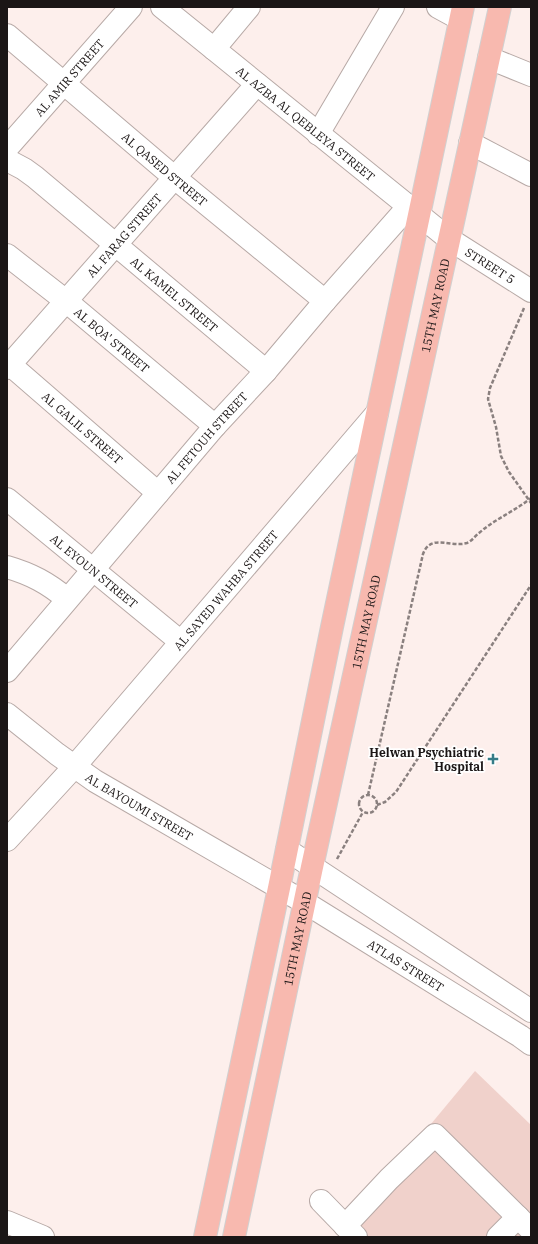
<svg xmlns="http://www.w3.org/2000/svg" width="538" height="1244" viewBox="0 0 538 1244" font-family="'IBM Plex Serif',serif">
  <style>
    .green { fill: #f0d1cb }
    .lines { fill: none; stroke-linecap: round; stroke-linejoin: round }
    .minor-casing { stroke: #b7a9a6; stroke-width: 24 }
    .major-casing { stroke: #d1d0d0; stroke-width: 24 }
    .path { stroke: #8a807f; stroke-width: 2.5; stroke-dasharray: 4 2; stroke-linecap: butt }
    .minor { stroke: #fff; stroke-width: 22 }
    .major { stroke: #f8b9af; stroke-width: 22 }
    .poi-dot { fill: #357c87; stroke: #fff; stroke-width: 1.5 }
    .labels { text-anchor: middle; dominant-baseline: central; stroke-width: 3.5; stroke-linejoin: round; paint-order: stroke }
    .street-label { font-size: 12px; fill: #1b1616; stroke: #fff }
    .poi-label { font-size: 12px; font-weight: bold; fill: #1b1616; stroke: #fff; text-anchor: end }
  </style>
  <rect width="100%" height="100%" fill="#fdefec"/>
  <path class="green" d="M475,1071L531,1125V1237H337Z"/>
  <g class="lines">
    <defs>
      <g id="minor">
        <path id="s1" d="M162,7L449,239L531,291"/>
        <path d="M438,7L460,19"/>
        <path id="s2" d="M7,35L175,178L325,301"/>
        <path d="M214,49L249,7"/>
        <path d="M489,58L531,75"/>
        <path d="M318,134L393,7"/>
        <path d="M470,143L531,175"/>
        <path id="s3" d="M7,148L131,7"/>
        <path id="s4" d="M7,160L24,169L35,177L266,371"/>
        <path id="s5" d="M7,255L66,301L215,426"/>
        <path id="s6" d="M7,362L158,493"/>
        <path id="s7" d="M7,368L257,84"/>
        <path id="s8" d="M7,499L181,642"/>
        <path d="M7,567C31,574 48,583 67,599"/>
        <path id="s9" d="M7,671L215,426L266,371L325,301L408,207"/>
        <path id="s10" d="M7,714L57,754L95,781L304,902L520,1036L531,1044"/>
        <path id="s11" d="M7,840L74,767L377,413"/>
        <path d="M287,850L531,1011"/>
        <path d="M321,1201L356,1237"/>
        <path d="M7,1222L43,1237"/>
        <path d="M345,1226L389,1179L435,1135L531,1230"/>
        <path d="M498,1237L518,1217"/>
      </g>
      <g id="major">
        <path d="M205,1237L279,888L332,627L463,7"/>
        <path id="s12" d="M234,1237L312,867L500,7"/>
      </g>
    </defs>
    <use href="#minor" class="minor-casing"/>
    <use href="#major" class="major-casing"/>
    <path class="path" d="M524,308L490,388L488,399L496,427L501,456L509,472L531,503
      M359 804a9 9 0 1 1 18 0a9 9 0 1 1-18 0Z
      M368,795L423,554C431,533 450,548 467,543C472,541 475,536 479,533C495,519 515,511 531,498
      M377,805L385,802L396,792L531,585
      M337,859L363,812"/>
    <use href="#minor" class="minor"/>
    <use href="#major" class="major"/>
  </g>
  <path class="poi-dot" d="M491 753h4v4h4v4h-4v4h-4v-4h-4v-4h4z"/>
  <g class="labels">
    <g class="street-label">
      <text stroke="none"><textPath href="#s3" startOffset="94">AL AMIR STREET</textPath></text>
      <text stroke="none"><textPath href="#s1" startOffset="185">AL AZBA AL QEBLEYA STREET</textPath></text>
      <text stroke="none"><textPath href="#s2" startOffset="207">AL QASED STREET</textPath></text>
      <text stroke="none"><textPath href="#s7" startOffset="177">AL FARAG STREET</textPath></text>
      <text stroke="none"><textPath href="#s1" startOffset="418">STREET 5</textPath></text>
      <text stroke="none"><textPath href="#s4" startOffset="215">AL KAMEL STREET</textPath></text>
      <text stroke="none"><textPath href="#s12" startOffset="953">15TH MAY ROAD</textPath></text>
      <text stroke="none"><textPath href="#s5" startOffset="135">AL BQA' STREET</textPath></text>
      <text stroke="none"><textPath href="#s6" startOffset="100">AL GALIL STREET</textPath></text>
      <text stroke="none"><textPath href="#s9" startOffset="307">AL FETOUH STREET</textPath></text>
      <text stroke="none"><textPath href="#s8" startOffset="113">AL EYOUN STREET</textPath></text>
      <text stroke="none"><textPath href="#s11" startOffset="332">AL SAYED WAHBA STREET</textPath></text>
      <text stroke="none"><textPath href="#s12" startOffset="629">15TH MAY ROAD</textPath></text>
      <text stroke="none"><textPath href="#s10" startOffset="162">AL BAYOUMI STREET</textPath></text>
      <text stroke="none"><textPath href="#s12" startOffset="305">15TH MAY ROAD</textPath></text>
      <text stroke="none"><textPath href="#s10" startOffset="472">ATLAS STREET</textPath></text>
    </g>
    <g class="poi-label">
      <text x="484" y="752">Helwan Psychiatric<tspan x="484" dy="14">Hospital</tspan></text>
    </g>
  </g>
  <rect width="538" height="1244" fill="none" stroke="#1b1616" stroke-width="16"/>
</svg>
